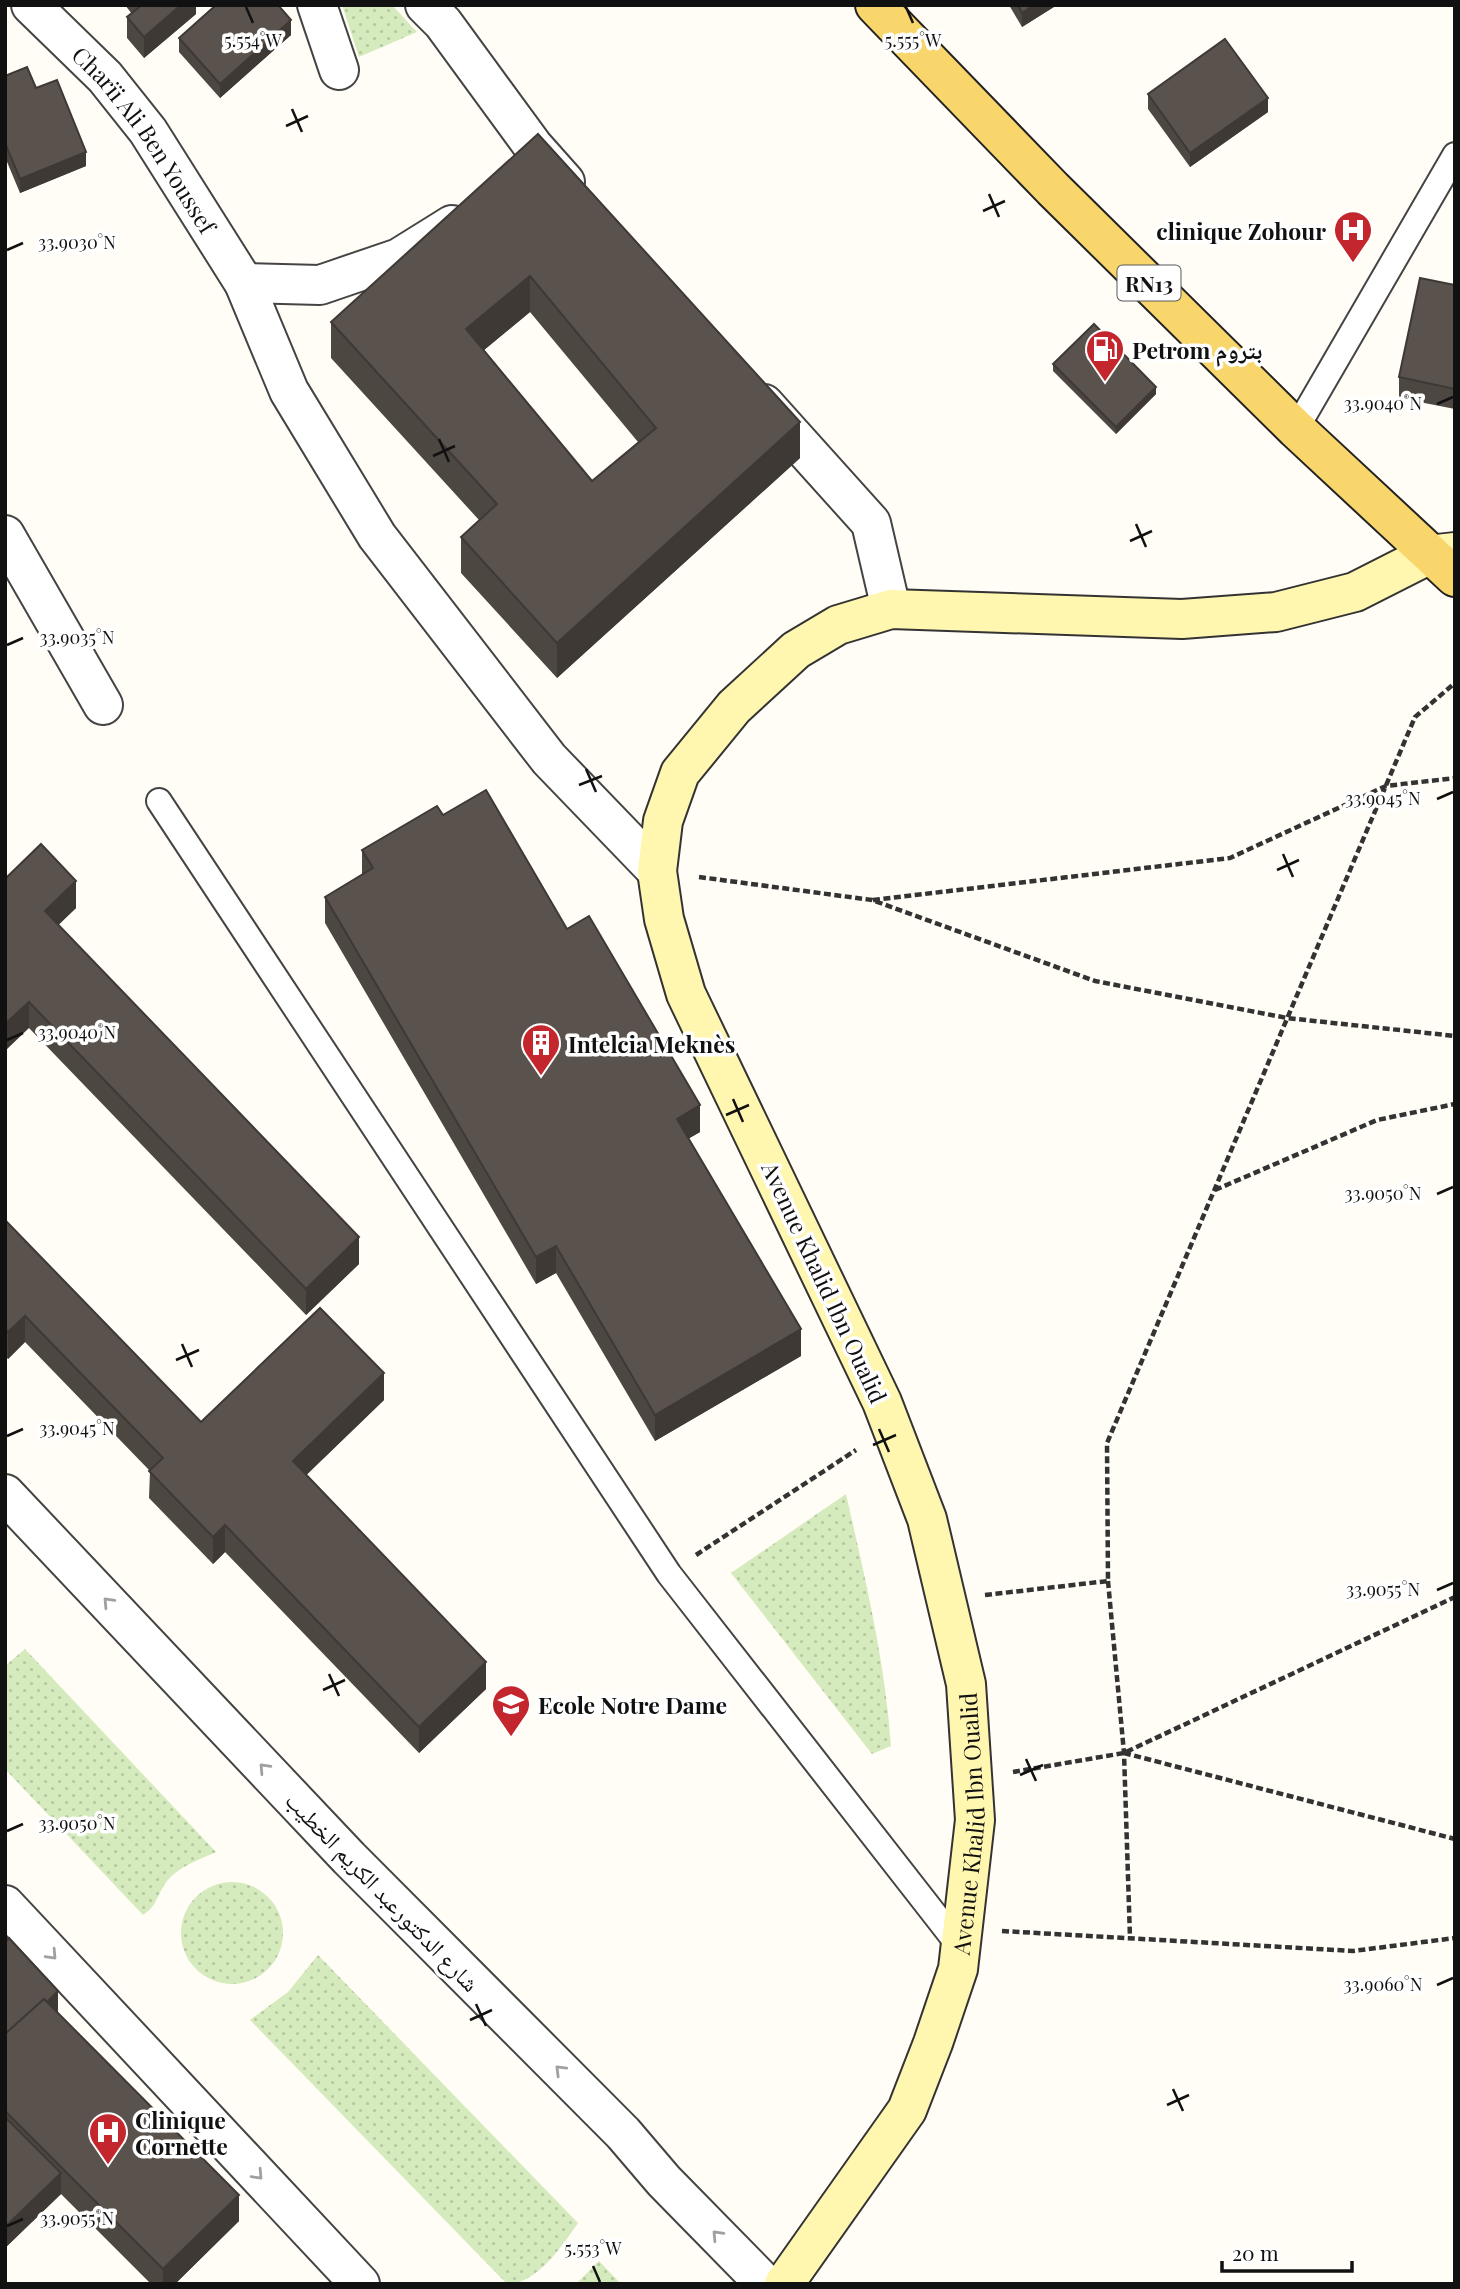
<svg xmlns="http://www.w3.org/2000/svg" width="1460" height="2289" viewBox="0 0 1460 2289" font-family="'Playfair Display','Noto Naskh Arabic',serif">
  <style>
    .grass { fill: url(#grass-dots) }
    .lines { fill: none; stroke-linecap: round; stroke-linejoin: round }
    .lane-casing { stroke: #444; stroke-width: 28 }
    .street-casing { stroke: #444; stroke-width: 42 }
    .secondary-casing { stroke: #333; stroke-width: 42 }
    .primary-casing { stroke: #222; stroke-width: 42 }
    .path { stroke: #333; stroke-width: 4.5; stroke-dasharray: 7 3.5; stroke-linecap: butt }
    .lane { stroke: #fff; stroke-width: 24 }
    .street { stroke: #fff; stroke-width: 38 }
    .secondary { stroke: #fff6b0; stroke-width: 38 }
    .primary { stroke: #f9d66b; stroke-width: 38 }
    .wall { fill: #4d4742; fill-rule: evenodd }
    .shaded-wall { fill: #3f3936 }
    .building { fill: #5a524d; stroke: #3f3936; stroke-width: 2; fill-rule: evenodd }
    .oneway { stroke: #a0a0a0 }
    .ticks { fill: none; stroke: #111; stroke-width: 2.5 }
    .labels { text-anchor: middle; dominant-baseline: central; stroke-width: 7; stroke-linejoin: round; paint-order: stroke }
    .shield { fill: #fff; stroke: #585858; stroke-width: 2 }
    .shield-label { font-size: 21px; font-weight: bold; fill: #111 }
    .street-label { font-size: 23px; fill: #111; stroke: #fff }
    .poi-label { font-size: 23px; font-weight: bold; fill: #111; stroke: #fff; text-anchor: start }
    .ticks-label { font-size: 18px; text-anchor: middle; fill: #111; stroke: #fff; stroke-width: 7; stroke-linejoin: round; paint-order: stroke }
  </style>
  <defs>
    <pattern id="grass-dots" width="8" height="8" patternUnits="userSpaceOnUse" patternTransform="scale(1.75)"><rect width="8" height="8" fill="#d5ebbd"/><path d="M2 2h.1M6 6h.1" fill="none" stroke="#b6c8a1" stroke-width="1.8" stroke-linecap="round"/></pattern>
  </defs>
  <rect width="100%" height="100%" fill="#fffdf5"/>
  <path class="grass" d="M342,5H392L417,32L359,57Z
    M846,1494C865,1578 885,1660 891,1746L872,1754L731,1573Z
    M25,1649L216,1852C199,1860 176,1867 165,1884C156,1897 157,1906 143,1915L5,1769V1666Z
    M181 1933a51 51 0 1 1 102 0a51 51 0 1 1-102 0Z
    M318,1955L578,2223C562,2246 537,2284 507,2284L250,2020L288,1992Z
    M599,2261L621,2284H576Z"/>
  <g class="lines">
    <defs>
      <path id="lane" d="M1296,429L1455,155
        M159,801L669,1574L961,1948"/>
      <g id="street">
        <path id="s1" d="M31,5L105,77L148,131L244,283L289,391L377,536L549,759L657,871"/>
        <path d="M317,5L339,70"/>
        <path d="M425,5L443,23L533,146L565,182"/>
        <path d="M244,283L320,285L399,258L452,225"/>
        <path d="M764,404L871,523L891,609"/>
        <path d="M5,535L103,705"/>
        <path d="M5,1494L349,1858L623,2133L664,2181L765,2284"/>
        <path d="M5,1905L360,2284"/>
      </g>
      <g id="secondary">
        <path id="s2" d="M784,2284L907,2110L933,2043L958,1969L975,1820L966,1684L927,1519L882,1402L686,994L664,919L657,871L663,821L680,773L734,707L796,650L838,625L891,609L1182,619L1276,612L1355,592L1428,555L1455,552"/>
      </g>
      <path id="primary" d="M875,5L1053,189L1296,429L1455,577"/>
    </defs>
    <use href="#lane" class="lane-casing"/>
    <use href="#street" class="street-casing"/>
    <use href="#secondary" class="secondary-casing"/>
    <use href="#primary" class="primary-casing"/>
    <path class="path" d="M699,877L872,900L1095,981L1287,1018L1455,1036
      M873,900L1230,858L1386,786L1455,778
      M1215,1190L1377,1120L1455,1104
      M696,1555L856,1450
      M1108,1581L1124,1753L1130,1938
      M985,1595L1108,1581L1107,1443L1415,717L1455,683
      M1124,1753L1455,1839
      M1013,1772L1124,1753L1455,1597
      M1002,1931L1353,1951L1455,1938"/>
    <use href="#lane" class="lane"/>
    <use href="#street" class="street"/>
    <use href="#secondary" class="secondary"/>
    <use href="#primary" class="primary"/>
  </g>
  <path class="wall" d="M125,5H196V14L144,58L127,38V17L132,14Z
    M1009,5H1057L1022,27Z
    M291,35L220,98L179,52V38Z
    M5,76L36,88L86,166L20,193L5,157Z
    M1148,94L1268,112L1190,167L1148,109Z
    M538,134L800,458L557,678L461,573V537L479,520L331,358V322ZM530,312L638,442L592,481L484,350Z
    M1455,285V409L1399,398V377Z
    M1053,364L1156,394L1116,434L1053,371Z
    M443,815L567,929L700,1132L688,1139L801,1356L655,1441L556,1273L536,1284L325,923V897L362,874V850Z
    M5,879L76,908L58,925L359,1264L306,1315L29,1028Z
    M5,1220L201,1422L384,1400L306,1475L486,1689L419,1753L225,1552L213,1564L149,1498L150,1471L25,1342L8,1359L5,1356Z
    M5,1942L58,2012L57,2013L239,2221L175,2284H151L61,2194L5,2248Z"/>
  <path class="shaded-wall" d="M181,5H196V14L144,58V37Z
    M1034,5H1057L1022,27V13Z
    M291,20V35L220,98V84Z
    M1268,98V112L1190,167V153Z
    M86,152V166L20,193V179Z
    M530,276V312L466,365V329Z
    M1156,387V394L1116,434V427Z
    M800,422V458L557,678V643Z
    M76,881V908L45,938V911Z
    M29,1002V1028L5,1051V1024Z
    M700,1105V1132L677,1145V1119Z
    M359,1237V1264L306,1315V1289Z
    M556,1246V1273L536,1284V1257Z
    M25,1316V1342L8,1359V1332Z
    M801,1329V1356L655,1441V1415Z
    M384,1373V1400L293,1488V1461Z
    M225,1525V1552L213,1564V1537Z
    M486,1662V1689L419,1753V1727Z
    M58,1991V2012L5,2061V2040Z
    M61,2173V2194L5,2248V2227Z
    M239,2195V2221L175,2284H163V2269Z"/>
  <path class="building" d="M142,5H181L144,37L127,17Z
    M216,5H278L291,20L220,84L179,38Z
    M1018,5H1034L1022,13Z
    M1225,39L1268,98L1190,153L1148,94Z
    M27,67L36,88L57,80L86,152L20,179L5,143V76Z
    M538,134L800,422L557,643L461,537L497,504L331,322ZM530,276L656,428L592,481L466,329Z
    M1420,278L1455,285V389L1399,377Z
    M1094,324L1156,387L1116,427L1053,364Z
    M486,790L567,929L589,916L700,1105L677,1119L801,1329L655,1415L556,1246L536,1257L325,897L373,868L362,850L437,806L443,815Z
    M41,844L76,881L45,911L359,1237L306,1289L29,1002L5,1024V879Z
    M5,1220L201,1422L320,1308L384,1373L293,1461L486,1662L419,1727L225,1525L213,1537L149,1471L163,1458L25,1316L8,1332L5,1329Z
    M9,1938L58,1991L47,2002L44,1999L5,2034V1942Z
    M44,1999L239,2195L163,2269L5,2111V2034Z
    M5,2117L61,2173L5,2227Z"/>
  <defs><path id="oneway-chevron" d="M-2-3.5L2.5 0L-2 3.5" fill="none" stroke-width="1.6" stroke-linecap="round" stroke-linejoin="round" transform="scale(1.75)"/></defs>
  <g class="oneway">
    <use href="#oneway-chevron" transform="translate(108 1602) rotate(-133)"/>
    <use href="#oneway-chevron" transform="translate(264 1768) rotate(-133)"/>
    <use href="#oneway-chevron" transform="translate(52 1955) rotate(47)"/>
    <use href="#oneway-chevron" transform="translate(560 2070) rotate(-135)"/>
    <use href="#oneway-chevron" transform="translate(258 2175) rotate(47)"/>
    <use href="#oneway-chevron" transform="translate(717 2235) rotate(-133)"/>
  </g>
  <path class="ticks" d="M246,7L253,23M906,7L913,23M292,109L302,132M286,126L308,116M989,194L999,217M983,211L1005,201M7,250L23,243M1437,404L1453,397M439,439L449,462M433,456L455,446M1136,524L1146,547M1130,541L1152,531M7,645L23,638M586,769L596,792M579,785L602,776M1437,799L1453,792M1283,854L1293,877M1277,870L1299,860M7,1040L23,1033M733,1099L743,1122M726,1115L749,1105M1437,1194L1453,1187M182,1344L192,1367M176,1360L199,1350M879,1429L889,1452M7,1436L23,1429M873,1445L896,1435M1437,1590L1453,1583M329,1674L339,1696M323,1690L345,1680M1026,1759L1036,1781M1020,1775L1043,1765M7,1831L23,1824M1437,1985L1453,1978M476,2004L486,2026M470,2020L492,2010M1173,2089L1183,2111M1167,2105L1189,2095M7,2226L23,2219M593,2266L600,2282"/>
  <defs>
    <symbol id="hospital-pin" viewBox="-11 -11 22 30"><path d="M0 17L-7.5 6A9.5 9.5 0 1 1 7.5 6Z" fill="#c4262e" stroke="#fff"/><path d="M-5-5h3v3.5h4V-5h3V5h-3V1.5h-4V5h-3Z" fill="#fff"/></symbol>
    <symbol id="fuel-pin" viewBox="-11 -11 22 30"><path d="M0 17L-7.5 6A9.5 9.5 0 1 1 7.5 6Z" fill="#c4262e" stroke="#fff"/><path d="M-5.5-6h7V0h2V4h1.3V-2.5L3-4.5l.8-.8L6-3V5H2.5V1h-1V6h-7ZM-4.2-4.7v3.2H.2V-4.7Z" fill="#fff"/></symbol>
    <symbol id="building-pin" viewBox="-11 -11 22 30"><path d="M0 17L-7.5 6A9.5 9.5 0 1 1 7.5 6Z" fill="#c4262e" stroke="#fff"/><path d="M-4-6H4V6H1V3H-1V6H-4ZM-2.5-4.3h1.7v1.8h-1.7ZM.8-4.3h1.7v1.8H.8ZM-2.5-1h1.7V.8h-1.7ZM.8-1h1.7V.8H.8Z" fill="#fff"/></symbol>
    <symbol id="school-pin" viewBox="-11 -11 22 30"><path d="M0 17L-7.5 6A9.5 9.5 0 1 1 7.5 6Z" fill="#c4262e" stroke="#fff"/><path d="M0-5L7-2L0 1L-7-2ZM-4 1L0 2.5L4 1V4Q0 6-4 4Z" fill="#fff"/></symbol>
  </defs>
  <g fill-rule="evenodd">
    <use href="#hospital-pin" x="1331" y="208" width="44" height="60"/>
    <use href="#fuel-pin" x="1083" y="327" width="44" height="60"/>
    <use href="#building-pin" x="519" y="1021" width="44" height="60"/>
    <use href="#school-pin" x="489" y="1682" width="44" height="60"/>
    <use href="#hospital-pin" x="86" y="2110" width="44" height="60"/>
  </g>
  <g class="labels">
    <rect class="shield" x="1117.5" y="265.5" width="63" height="35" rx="5"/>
    <g class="shield-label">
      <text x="1149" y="283">RN13</text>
    </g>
    <g class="street-label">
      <text stroke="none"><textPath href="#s1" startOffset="177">Charïi Ali Ben Youssef</textPath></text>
      <text transform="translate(825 1282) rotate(65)">Avenue Khalid Ibn Oualid</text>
      <text stroke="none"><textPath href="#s2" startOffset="509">Avenue Khalid Ibn Oualid</textPath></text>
      <text transform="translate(383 1891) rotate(46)">شارع الدكتورعبد الكريم الخطيب</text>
    </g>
    <g class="poi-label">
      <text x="1326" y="230" text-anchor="end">clinique Zohour</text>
      <text x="1132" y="349">Petrom بتروم</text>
      <text x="568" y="1043">Intelcia Meknès</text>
      <text x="538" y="1704">Ecole Notre Dame</text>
      <text x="135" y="2119">Clinique<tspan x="135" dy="26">Cornette</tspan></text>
    </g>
  </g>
  <g class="ticks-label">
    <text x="253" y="47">5.554°W</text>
    <text x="913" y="47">5.555°W</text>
    <text x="77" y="249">33.9030°N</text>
    <text x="1383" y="410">33.9040°N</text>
    <text x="77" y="644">33.9035°N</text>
    <text x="1383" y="805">33.9045°N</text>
    <text x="77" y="1039">33.9040°N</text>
    <text x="1383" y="1200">33.9050°N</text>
    <text x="77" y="1435">33.9045°N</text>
    <text x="1383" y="1596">33.9055°N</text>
    <text x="77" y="1830">33.9050°N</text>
    <text x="1383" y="1991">33.9060°N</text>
    <text x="77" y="2225">33.9055°N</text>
    <text x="593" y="2255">5.553°W</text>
  </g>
  <rect width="1460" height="2289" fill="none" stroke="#111111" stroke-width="14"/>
  <path d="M1222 2261v10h130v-10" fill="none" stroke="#111111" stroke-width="3.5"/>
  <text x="1232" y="2261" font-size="21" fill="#111111" stroke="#ffffff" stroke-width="5" paint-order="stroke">20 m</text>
</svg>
